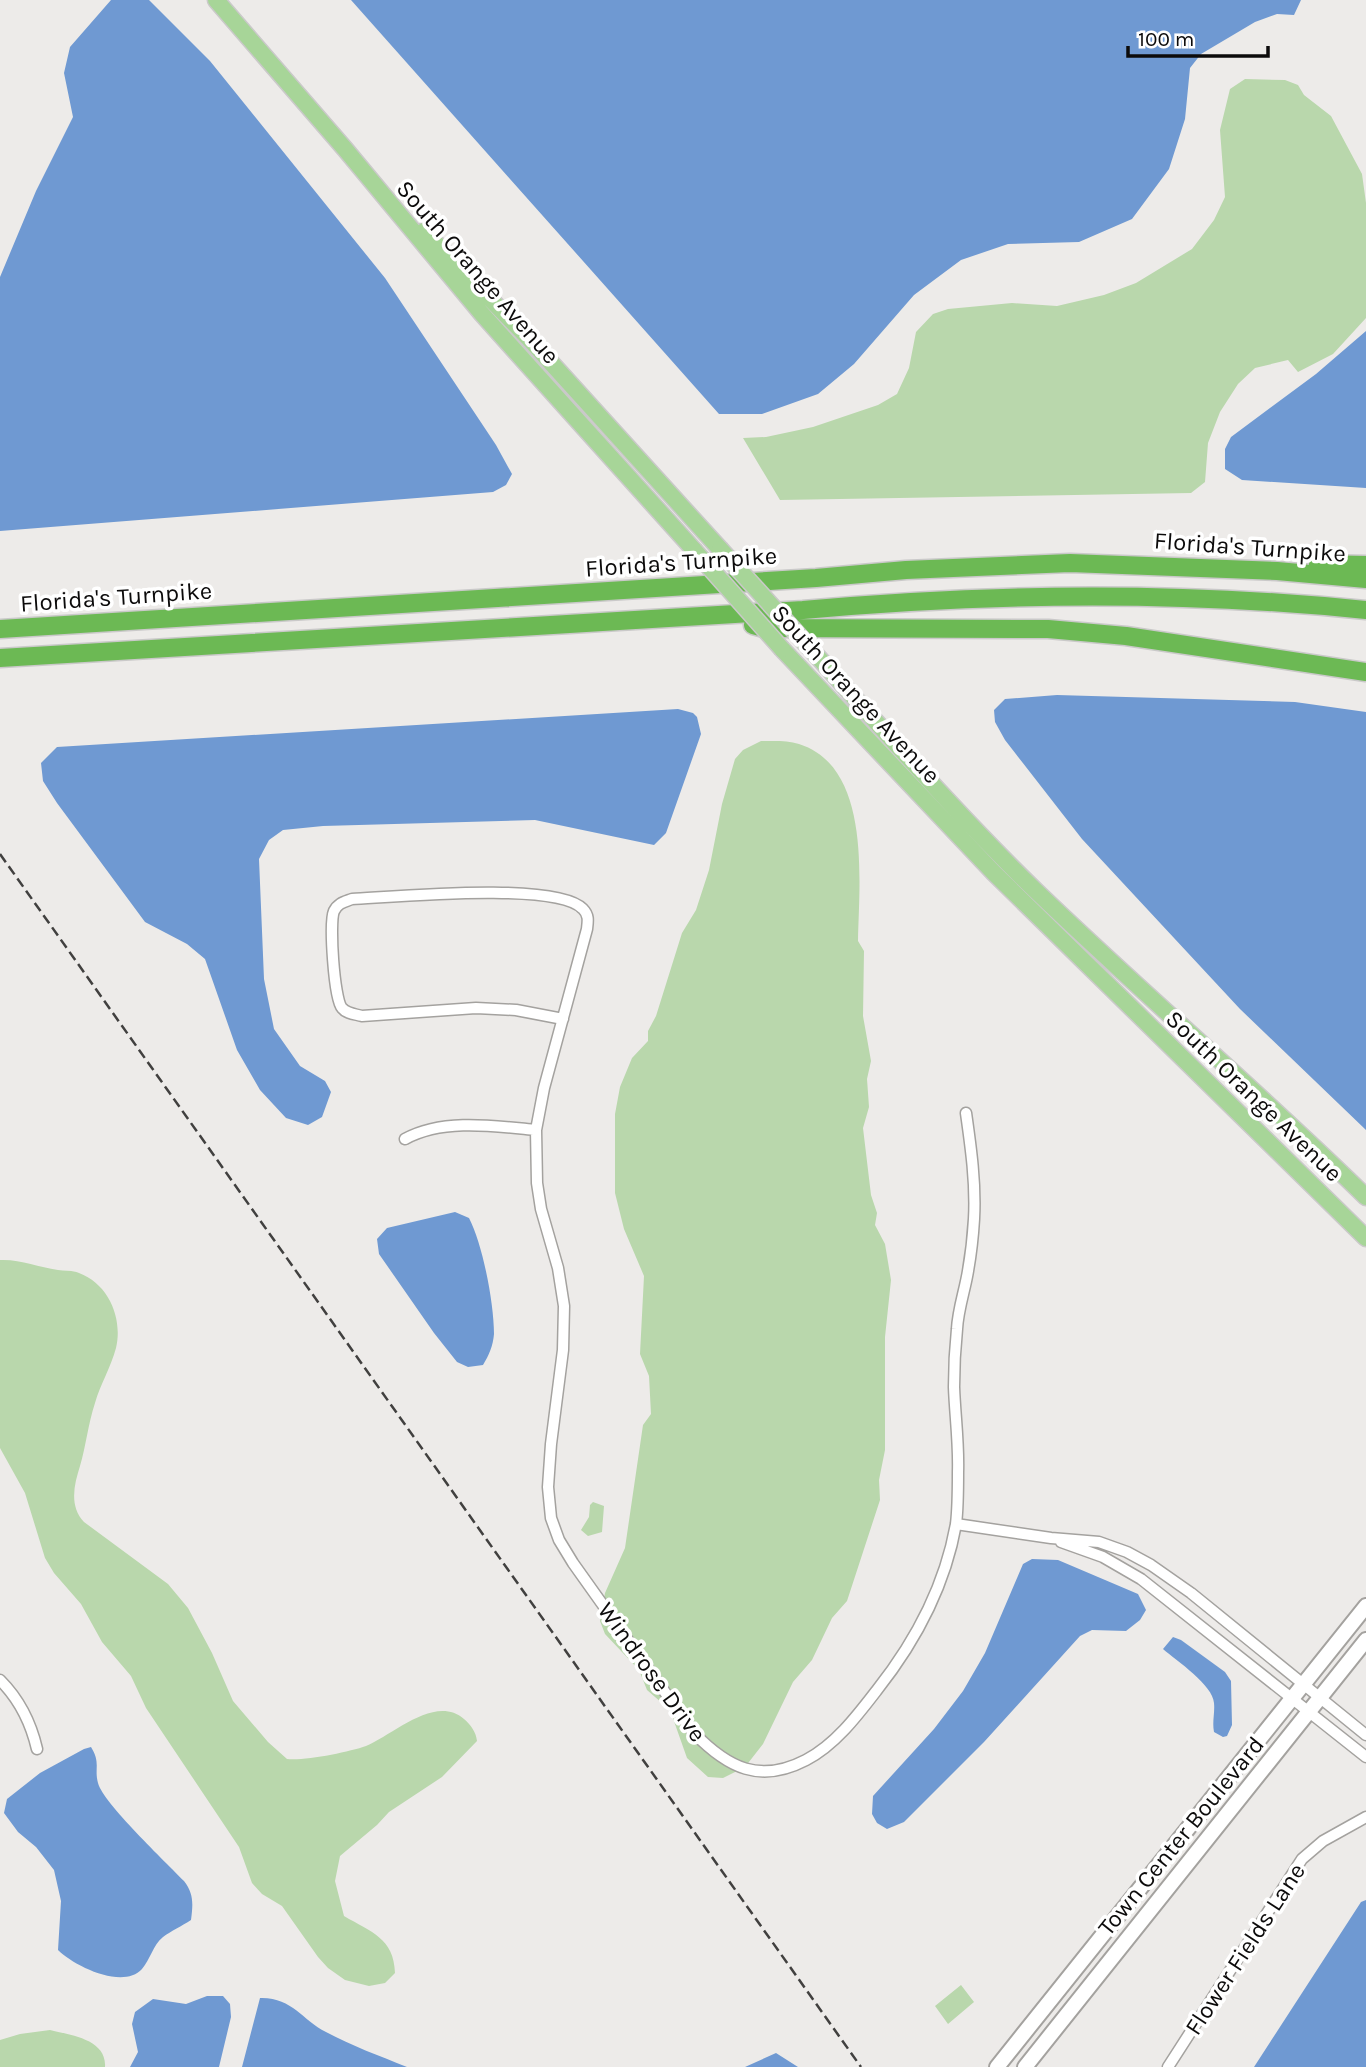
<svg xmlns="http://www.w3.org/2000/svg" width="1366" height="2067" viewBox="0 0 1366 2067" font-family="Karla,sans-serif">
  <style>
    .green { fill: #b9d7ac }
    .water { fill: #6f99d2 }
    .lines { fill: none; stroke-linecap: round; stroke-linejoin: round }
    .street-casing { stroke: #a4a29f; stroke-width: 13 }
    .secondary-casing { stroke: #a4a29f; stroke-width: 18 }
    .primary-casing { stroke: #cac9c9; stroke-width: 19 }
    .highway-casing { stroke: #cac9c9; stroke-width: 21 }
    .street { stroke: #fff; stroke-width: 10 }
    .secondary { stroke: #fff; stroke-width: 14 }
    .primary { stroke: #a7d598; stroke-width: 16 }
    .highway { stroke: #6cb954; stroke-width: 18 }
    .rail { stroke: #41403f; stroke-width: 2.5; stroke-dasharray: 10 5; stroke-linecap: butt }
    .primary-bridge-casing { stroke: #cac9c9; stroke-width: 19; stroke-linecap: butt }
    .primary-bridge { stroke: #a7d598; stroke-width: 16 }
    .labels { text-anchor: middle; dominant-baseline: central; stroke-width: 7; stroke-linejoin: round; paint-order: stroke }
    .street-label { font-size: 24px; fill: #0c0b0b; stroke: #fff }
  </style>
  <rect width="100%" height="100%" fill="#edebe9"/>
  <path class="green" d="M1245,79L1285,80L1298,85L1304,95L1331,116L1362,174L1366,203V318L1333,354L1298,372L1288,360L1255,368L1238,384L1220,412L1208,443L1205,482L1191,493L780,500L743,438L766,437L813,427L878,405L897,394L909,368L916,332L933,314L948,309L1012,303L1057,306L1104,295L1136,283L1192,249L1214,220L1225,197L1220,130L1230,89Z
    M761,741C773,741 787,740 799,744C872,767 859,882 858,941L864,951L863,1016L871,1061L867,1079L869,1107L863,1128L871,1195L877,1213L875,1225L885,1244L891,1280L885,1337V1450L879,1480L880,1500L847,1601L832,1618L812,1660L793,1682L763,1744L745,1767L723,1778L708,1777L687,1758L670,1710L647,1690L639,1670L605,1634L600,1621L605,1593L625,1548L643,1425L651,1414L649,1376L640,1354L644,1276L624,1229L615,1193V1114L620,1087L632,1058L648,1041V1031L656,1016L682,933L696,910L709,870L722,804L735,759L743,750Z
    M0,1260C20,1259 38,1267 58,1270C65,1271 72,1270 79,1273C109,1284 123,1319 116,1348C111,1367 100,1385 95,1403C88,1424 86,1446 80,1466C74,1485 69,1506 84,1522L168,1584L188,1608L212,1653L233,1701L268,1742L287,1759C305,1761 349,1752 366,1746C393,1735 435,1694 464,1719C471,1725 476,1732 477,1741L442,1777L389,1812L377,1825L340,1856L335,1881L344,1916C371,1932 394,1938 395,1973L385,1983L369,1986L345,1980L328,1968L318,1957L282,1906L262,1894L252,1883L239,1847L146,1708L131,1676L102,1642L81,1604L54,1573L45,1558L25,1493L0,1448Z
    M593,1502L604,1506L602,1532L588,1536L581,1530L589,1517L590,1505Z
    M961,1985L974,2002L948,2024L935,2006Z
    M50,2030C70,2035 107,2039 105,2067H0V2040L20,2034Z"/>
  <path class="water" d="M111,0H149L210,61L385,278L496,445L512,474L506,485L493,492L0,531V277L36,191L73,117L64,73L70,47Z
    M351,0H1301L1294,15L1277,14L1255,22L1201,54L1190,68L1185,119L1169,169L1132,219L1079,242L1008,244L961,260L914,295L854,364L818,394L762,414H719Z
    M1366,331V488L1242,480L1225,469V449L1231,437L1316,374Z
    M1057,695L1295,702L1366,712V1130L1240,1009L1082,839L1005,740L995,722L994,710L1005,699Z
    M678,709L693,713L697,717L701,734L666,833L654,845L535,820L323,826L283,830L269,840L259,859L264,979L274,1029L300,1066L325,1081L331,1092L322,1117L308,1125L286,1118L260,1090L237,1050L205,959L187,944L145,922L57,803L43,781L41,763L57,747Z
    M455,1212L469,1218C483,1245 494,1304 494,1334C493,1346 489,1355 483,1365L468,1367L457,1362L434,1333L379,1254L377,1239L387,1228Z
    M1032,1559L1058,1560L1138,1594L1146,1610L1140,1620L1126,1631L1092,1630L1080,1636L984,1742L904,1822L887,1829L877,1823L872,1814L873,1796L934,1729L963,1691L985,1653L1023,1564Z
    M1173,1637L1181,1640L1225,1672L1231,1681L1232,1725L1227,1736L1223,1737L1214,1732C1212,1722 1215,1713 1214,1703C1213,1685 1177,1661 1163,1649Z
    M91,1747C101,1763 94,1768 98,1783C103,1803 167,1863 184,1881C194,1894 193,1904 191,1920C182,1926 171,1931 163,1937C153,1945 150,1960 142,1969C123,1990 74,1966 58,1950L61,1901L54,1870L36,1847L18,1832L4,1813L7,1799L40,1773L84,1749Z
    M1366,1900V2067H1254L1361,1902Z
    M207,1996H223L230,2004L231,2017L219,2067H130L138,2052L132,2024L135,2012L153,1999L186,2004Z
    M260,1998C292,1997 302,2020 326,2032C352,2046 380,2056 407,2067H242Z
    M776,2053L798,2067H745Z"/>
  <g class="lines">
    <defs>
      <path id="street" d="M563,1019L516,1010L476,1008L362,1016C355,1014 347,1014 342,1008C334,999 329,922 334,911C338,903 344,902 352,899C393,897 557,881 583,909C589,915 588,921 587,929L544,1088L536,1130L537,1183L541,1209L558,1268L564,1306L563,1350L551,1444L548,1487L551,1518L559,1540L573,1563L694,1733C728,1768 760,1784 806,1760C835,1745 857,1716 877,1690C915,1642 945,1586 956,1524C958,1508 958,1489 958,1472C959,1443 955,1415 954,1387C954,1368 955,1348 957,1329C958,1309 965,1290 968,1271C971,1254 973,1236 974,1219C976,1184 971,1148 966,1113
        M405,1139C443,1118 495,1126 536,1130
        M956,1524L1051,1538L1099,1542L1127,1552L1151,1565L1191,1593L1366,1735
        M1061,1542L1103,1557L1141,1579L1366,1757
        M0,1680C19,1699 31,1723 37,1749
        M1168,2067L1302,1859L1323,1841L1366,1817"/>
      <path id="secondary" d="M997,2067L1366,1606
        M1025,2067L1366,1640"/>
      <path id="primary" d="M216,0L345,149L482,314L694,550
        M424,231L534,344L720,549
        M809,647C882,728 957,815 1036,891C1144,995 1259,1092 1366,1197
        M782,649L994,873L1366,1238"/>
      <path id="highway" d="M1318,564L1366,565
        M753,625L764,628L1048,629L1126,636L1366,672
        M0,629L816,578L906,570L1070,563L1277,571L1366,579
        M0,658L803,610C990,593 1179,591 1366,610"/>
    </defs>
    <use href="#street" class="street-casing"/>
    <use href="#secondary" class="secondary-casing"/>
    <use href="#primary" class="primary-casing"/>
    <use href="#highway" class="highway-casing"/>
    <use href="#street" class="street"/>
    <use href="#secondary" class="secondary"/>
    <use href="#primary" class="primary"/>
    <use href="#highway" class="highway"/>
    <path class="rail" d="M0,854L861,2067"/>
    <defs>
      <path id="primary-bridge" d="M720,549L809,647
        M694,550L782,649"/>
    </defs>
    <use href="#primary-bridge" class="primary-bridge-casing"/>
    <use href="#primary-bridge" class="primary-bridge"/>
  </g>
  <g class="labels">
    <g class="street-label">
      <text transform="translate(478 272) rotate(49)">South Orange Avenue</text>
      <text transform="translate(1250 547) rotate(4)">Florida's Turnpike</text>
      <text transform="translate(681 562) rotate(-4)">Florida's Turnpike</text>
      <text transform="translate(116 597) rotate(-4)">Florida's Turnpike</text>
      <text transform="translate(856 694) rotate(47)">South Orange Avenue</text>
      <text transform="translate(1254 1096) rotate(44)">South Orange Avenue</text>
      <text transform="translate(652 1672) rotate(54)">Windrose Drive</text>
      <text transform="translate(1181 1836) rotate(-51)">Town Center Boulevard</text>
      <text transform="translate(1245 1949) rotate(-57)">Flower Fields Lane</text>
    </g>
  </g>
  <path d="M1128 46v10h140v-10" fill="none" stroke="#0c0b0b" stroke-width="3.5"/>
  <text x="1138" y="46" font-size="21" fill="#0c0b0b" stroke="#ffffff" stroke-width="5" paint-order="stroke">100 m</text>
</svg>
